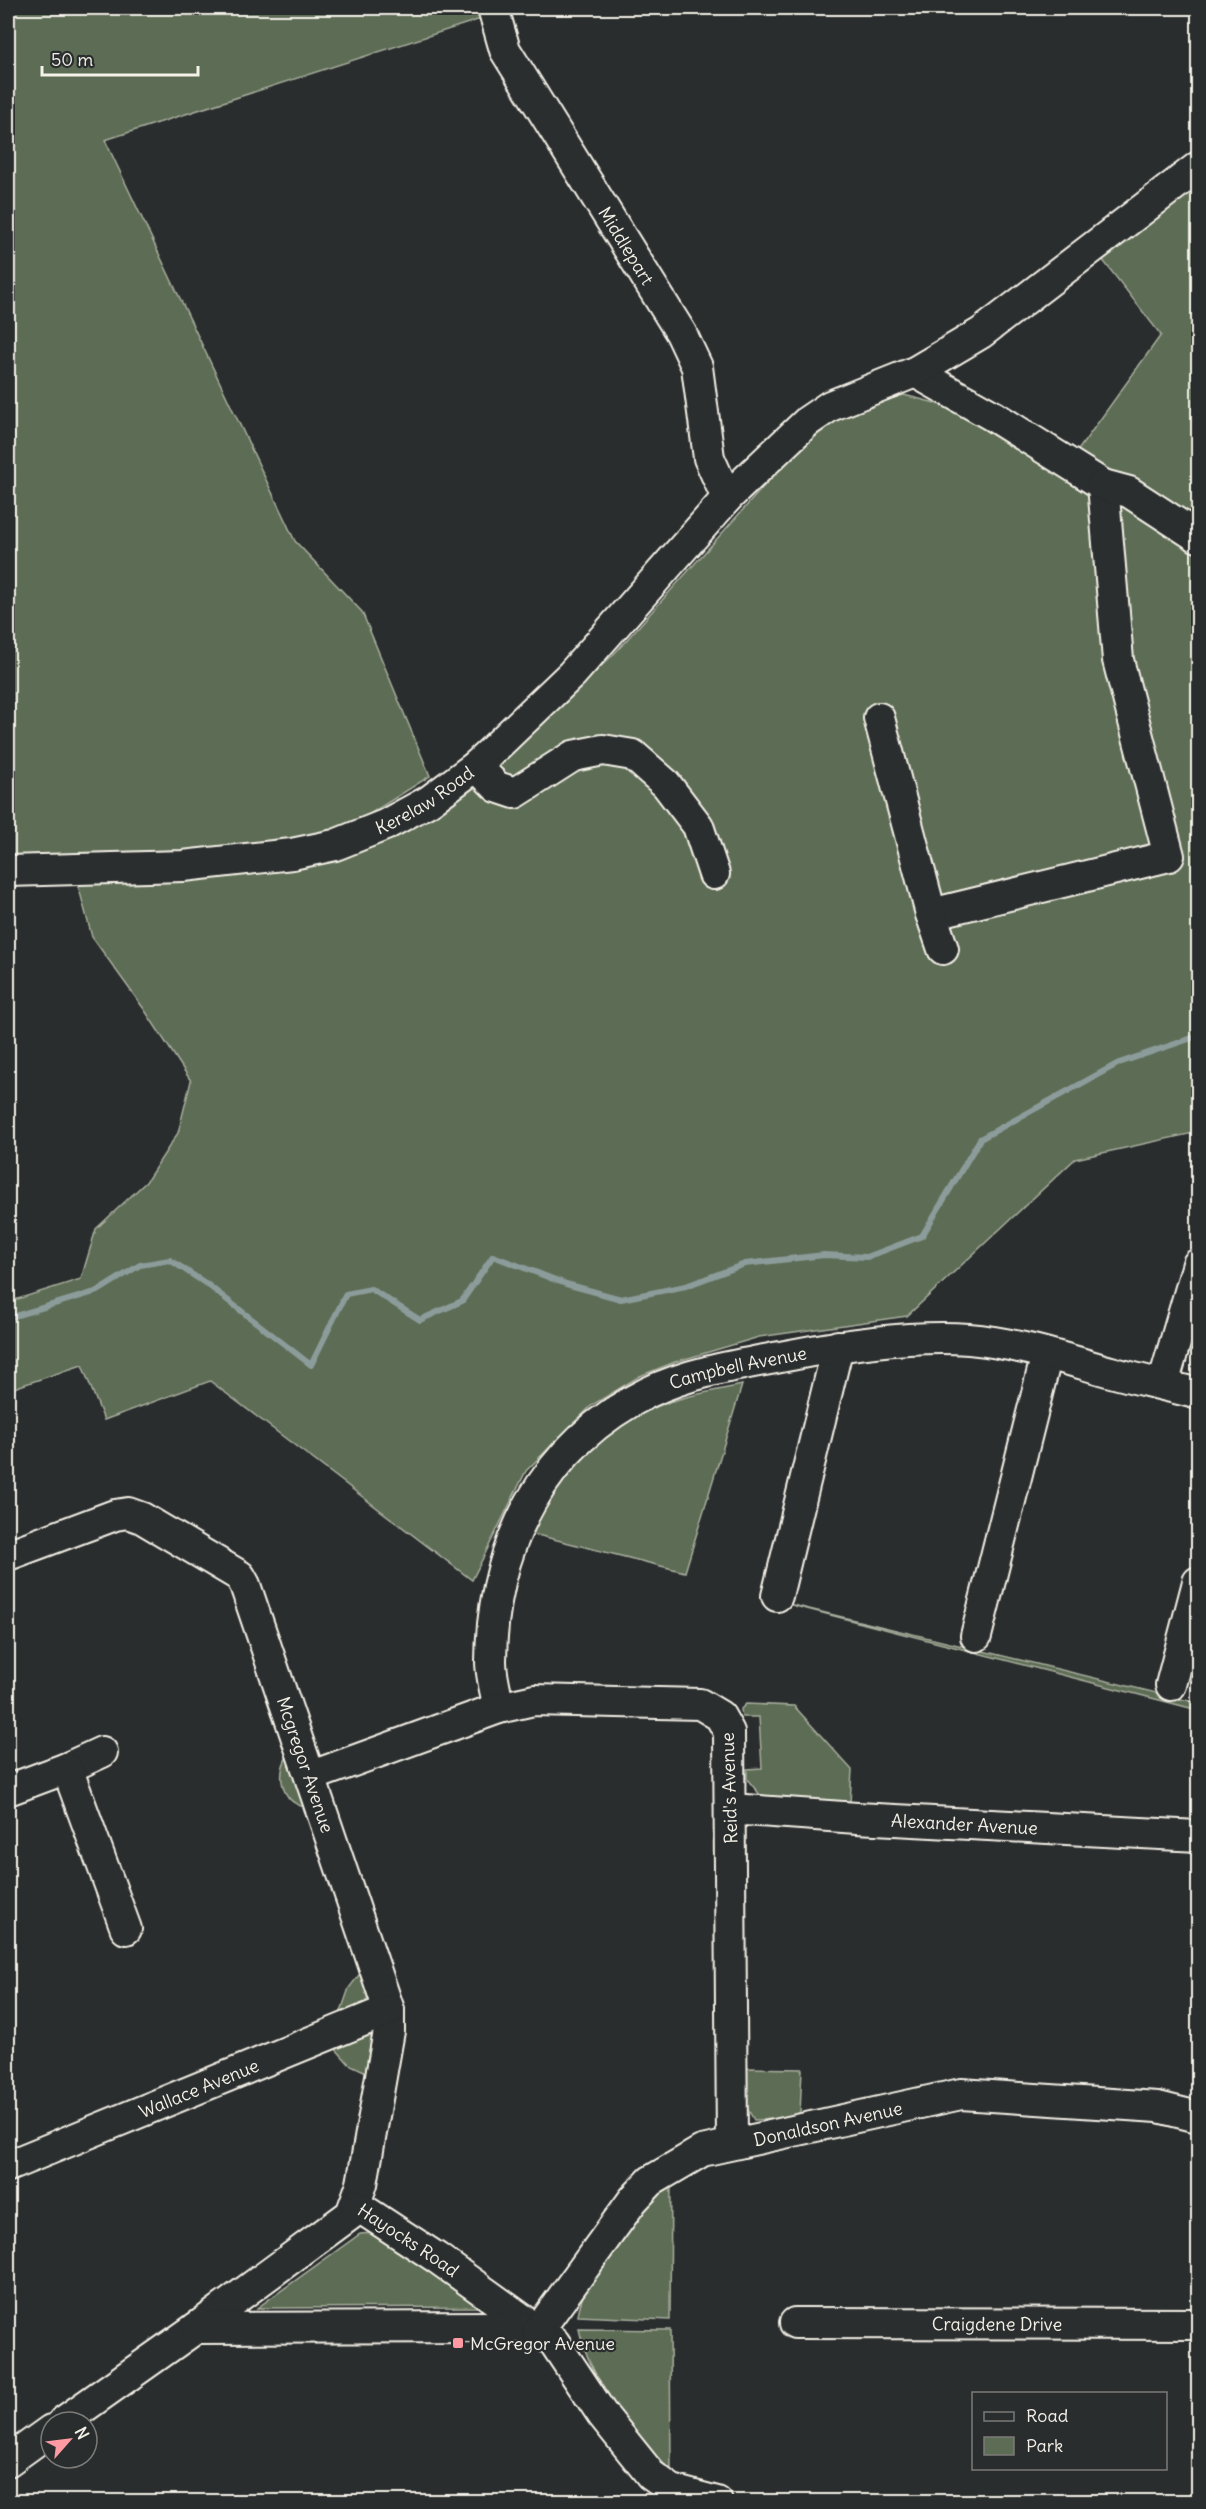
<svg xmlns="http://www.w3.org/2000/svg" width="1206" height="2509" viewBox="0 0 1206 2509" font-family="Delius,sans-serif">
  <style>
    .green { fill: #5d6c54; stroke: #a8ae9e; stroke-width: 1.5 }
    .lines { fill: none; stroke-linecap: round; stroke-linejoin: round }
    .stream { stroke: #8c9c9b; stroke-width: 6 }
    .minor-casing { stroke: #f4f1e8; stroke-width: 34 }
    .minor { stroke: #2a2d2e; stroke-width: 30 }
    .poi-dot { fill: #ff9aa2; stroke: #2a2d2e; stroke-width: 2 }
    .labels { text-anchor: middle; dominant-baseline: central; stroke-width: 4.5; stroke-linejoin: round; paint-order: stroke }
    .street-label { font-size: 18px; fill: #f4f1e8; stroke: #2a2d2e }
    .poi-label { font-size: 18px; fill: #f4f1e8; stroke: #2a2d2e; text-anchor: start }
  </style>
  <rect width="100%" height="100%" fill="#2a2d2e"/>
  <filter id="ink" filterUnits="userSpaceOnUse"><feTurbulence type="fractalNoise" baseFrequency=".0167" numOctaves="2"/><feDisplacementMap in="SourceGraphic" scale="12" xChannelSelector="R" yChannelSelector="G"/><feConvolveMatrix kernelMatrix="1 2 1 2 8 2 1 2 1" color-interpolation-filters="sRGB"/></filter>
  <g filter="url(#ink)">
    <path class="green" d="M8,8H480L481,19L105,140L295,541L362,612L430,776L357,822L289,842L187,853L8,856Z
      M1198,177V1132L1075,1159L907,1316L759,1337L675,1362L640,1376L592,1405L526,1471L472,1580L210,1381L104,1420L82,1365L8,1390V1302L81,1279L96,1229L146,1182L178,1133L191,1081L144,1009L92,937L77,881L250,875L324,862L401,834L476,782L522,741L614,654L790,457L845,413L904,395L955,408L1061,474L1161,335L1098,254Z
      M742,1385L685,1572L533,1534C537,1523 541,1511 547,1500C568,1464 607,1430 645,1412C674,1397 710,1392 742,1385Z
      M772,1600L1198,1703V1710Z
      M746,1704L794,1706L852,1770L850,1803L761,1796L747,1779V1769L762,1768L759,1717H742L741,1709Z
      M288,1755L305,1807C281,1802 276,1774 288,1755Z
      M362,1971L368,1996L366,2002L340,2014L349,1988Z
      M366,2032L373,2039L366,2072L349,2064L335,2048L336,2045Z
      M746,2068L802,2069L800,2113L776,2119L754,2120L746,2106Z
      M671,2181L670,2320L578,2316C583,2271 640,2213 671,2181Z
      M373,2233L479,2307L257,2308L360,2234Z
      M579,2329L670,2330L671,2471C632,2433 591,2384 579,2329Z"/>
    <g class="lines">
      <path class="stream" d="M8,1318L98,1291L140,1265L170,1260L208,1285L311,1365L346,1294L371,1289L420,1320L462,1301L493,1256L566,1284L621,1299L686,1286L745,1264L824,1255L867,1257L922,1236L980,1139L1119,1063L1198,1036"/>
      <defs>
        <g id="minor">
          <path id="s1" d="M493,8L505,50L681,333L697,367L709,458L727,498"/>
          <path d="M915,372L993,416L1103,485L1118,660L1169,856L931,914"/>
          <path d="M1103,485L1129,492L1198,537"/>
          <path d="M879,718L931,914L943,949"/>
          <path d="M476,766L497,787L515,793L573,756L603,750L633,755L666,784L698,826L714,874"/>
          <path id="s2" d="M8,871L183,866L292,854L335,845L385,825L429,801L476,766L572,674L727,498L808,421L830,406L915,372L981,333L1198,167"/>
          <path d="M1163,1384L1198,1264"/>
          <path id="s3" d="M8,1555L115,1515L128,1513L142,1518L240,1576L245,1585L389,2010V2031L362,2184L351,2214L196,2328L63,2422"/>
          <path d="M777,1596L838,1346"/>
          <path d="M976,1636L1047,1354"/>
          <path d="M1171,1685L1198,1582"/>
          <path id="s4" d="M499,1708C496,1693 491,1676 491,1661C492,1545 543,1444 649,1392C692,1371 744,1364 791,1355C848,1344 910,1335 969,1339C1017,1343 1065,1359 1111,1372C1140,1380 1170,1386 1198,1394"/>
          <path d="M67,1768L102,1752"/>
          <path d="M312,1776L499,1708L534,1700L700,1704L720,1716L729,1732L732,2143"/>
          <path d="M8,1790L67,1768L126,1929"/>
          <path id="s5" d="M731,1809L857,1818L1198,1836"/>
          <path id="s6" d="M8,2166L389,2010"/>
          <path id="s7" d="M356,2205L437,2258L554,2342L602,2414L651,2475L672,2490L717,2502"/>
          <path id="s8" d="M795,2323L1198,2324"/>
          <path d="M196,2328L521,2327L535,2330"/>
          <path id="s9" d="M538,2331L633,2200L651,2181L702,2151L961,2094L1158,2107L1198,2117"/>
          <path d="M8,2461L51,2430"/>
        </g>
      </defs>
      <use href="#minor" class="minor-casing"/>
      <use href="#minor" class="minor"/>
    </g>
  </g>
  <rect class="poi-dot" x="452" y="2337" width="12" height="12" rx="3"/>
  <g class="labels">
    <g class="street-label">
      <text stroke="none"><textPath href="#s1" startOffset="274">Middlepart</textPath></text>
      <text stroke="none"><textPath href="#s2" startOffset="429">Kerelaw Road</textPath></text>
      <text stroke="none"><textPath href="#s4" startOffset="470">Campbell Avenue</textPath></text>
      <text stroke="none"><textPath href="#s3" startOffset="456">Mcgregor Avenue</textPath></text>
      <text transform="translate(729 1788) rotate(-92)">Reid's Avenue</text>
      <text stroke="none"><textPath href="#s5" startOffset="234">Alexander Avenue</textPath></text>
      <text stroke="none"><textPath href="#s6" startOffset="206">Wallace Avenue</textPath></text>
      <text stroke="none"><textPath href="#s9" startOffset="376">Donaldson Avenue</textPath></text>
      <text stroke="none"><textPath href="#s7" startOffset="63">Hayocks Road</textPath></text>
      <text stroke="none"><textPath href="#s8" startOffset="202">Craigdene Drive</textPath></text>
    </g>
    <g class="poi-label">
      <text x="470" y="2343">McGregor Avenue</text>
    </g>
  </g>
  <rect width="1206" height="2509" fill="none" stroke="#2a2d2e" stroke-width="30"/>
  <rect x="15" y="15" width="1176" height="2479" fill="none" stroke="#f4f1e8" stroke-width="2" filter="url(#ink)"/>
  <rect x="972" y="2392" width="195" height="78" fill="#2a2d2e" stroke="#7b7b78" stroke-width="1.5"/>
  <rect x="984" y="2412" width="30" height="9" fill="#2a2d2e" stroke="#7b7b78" stroke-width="1.5"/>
  <text x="1026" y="2422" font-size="18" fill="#f4f1e8">Road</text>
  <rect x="984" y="2437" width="30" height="18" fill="#5d6c54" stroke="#7b7b78" stroke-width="1.5"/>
  <text x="1026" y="2452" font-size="18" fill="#f4f1e8">Park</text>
  <g transform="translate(69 2440) rotate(62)"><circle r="28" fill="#2a2d2e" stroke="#7b7b78" stroke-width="1.5"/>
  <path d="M0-4.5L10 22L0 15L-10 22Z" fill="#ff9aa2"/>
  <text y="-9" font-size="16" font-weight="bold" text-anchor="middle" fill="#f4f1e8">N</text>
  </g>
  <path d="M42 66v9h156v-9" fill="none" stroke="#f4f1e8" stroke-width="3"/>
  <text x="51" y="66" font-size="18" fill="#f4f1e8" stroke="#2a2d2e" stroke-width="4.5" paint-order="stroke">50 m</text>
</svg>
